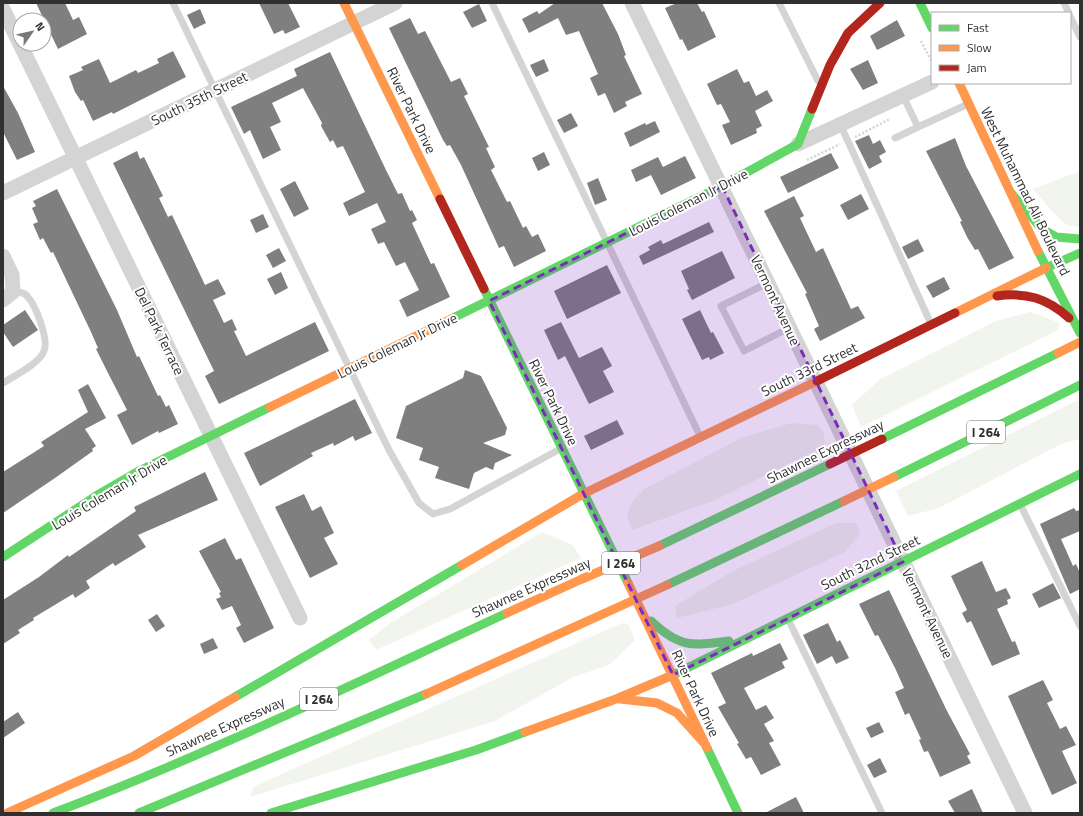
<svg xmlns="http://www.w3.org/2000/svg" width="1083" height="816" viewBox="0 0 1083 816" font-family="'Titillium Web',sans-serif">
  <style>
    .green { fill: #f1f5ed }
    .building { fill: #7f7f7f }
    .lines { fill: none; stroke-linecap: round; stroke-linejoin: round }
    .path { stroke: #d4d4d4; stroke-width: 2.5; stroke-dasharray: 2 2; stroke-linecap: butt }
    .lane { stroke: #d4d4d4; stroke-width: 7 }
    .street { stroke: #d4d4d4; stroke-width: 15 }
    .fast { stroke: #63d668; stroke-width: 9 }
    .slow { stroke: #ff974d; stroke-width: 9 }
    .jam { stroke: #b3261e; stroke-width: 9 }
    .slow-bridge { stroke: #ff974d; stroke-width: 9 }
    .jam-bridge { stroke: #b3261e; stroke-width: 9 }
    .marked { fill: #7b2cbf; fill-opacity: 0.2; stroke: #7b2cbf; stroke-width: 3; stroke-dasharray: 8 5; stroke-linejoin: round }
    .labels { text-anchor: middle; dominant-baseline: central; stroke-width: 4; stroke-linejoin: round; paint-order: stroke }
    .shield { fill: #fff; stroke: #6e6e6e; stroke-width: 1 }
    .shield-label { font-size: 13px; font-weight: bold; fill: #303030 }
    .street-label { font-size: 14px; fill: #303030; stroke: #fff }
  </style>
  <rect width="100%" height="100%" fill="#fff"/>
  <path class="green" d="M1080,171V227L1066,225L1050,209L1033,189Z
    M1031,312L1060,323L1058,330L861,427L852,405L879,380L996,321Z
    M1080,399V439L1061,444L939,508L908,516L896,491Z
    M792,423L818,425L824,434L825,446L713,501L632,530L627,516L631,503L644,489L743,437Z
    M836,523H856L860,534L845,552L733,604L677,618L675,606L731,572Z
    M542,532L573,545L581,558L376,650L369,640L390,623Z
    M622,623L629,625L635,640L609,665L573,677L495,721L250,797L253,787L282,774Z"/>
  <path class="building" d="M36,3H65L73,20L79,17L87,34L58,49Z
    M259,3H288L300,27L285,34L283,30L274,34Z
    M555,3H602L618,34L626,55L624,56L642,94L625,102L627,106L614,113L605,93L598,96L590,78L598,74L579,31L566,35L558,18L529,33L522,19L537,11L539,14Z
    M677,3H697L702,12L704,11L716,37L688,51L682,39L680,40L665,8Z
    M479,4L487,21L472,28L463,12Z
    M200,9L206,23L194,29L187,15Z
    M410,18L418,34L425,31L451,82L460,78L468,94L464,96L489,147L486,148L495,167L491,170L507,202L510,201L523,228L526,226L532,237L538,234L546,251L514,267L504,246L499,248L461,165L450,145L447,146L443,140L389,28Z
    M897,20L905,36L877,50L870,36Z
    M173,51L186,77L113,114L112,112L93,121L83,100L81,101L75,92L69,76L83,70L81,67L99,59L110,83L136,70L138,73L159,63L157,59Z
    M330,52L385,168L398,194L402,193L410,211L412,210L417,220L412,223L431,264L434,263L450,297L407,317L399,300L419,290L405,262L396,266L384,242L378,244L371,229L386,222L377,203L349,216L343,203L365,192L343,146L337,148L333,140L330,142L321,126L322,123L303,88L272,103L281,122L270,127L281,150L263,159L250,130L244,134L231,107L297,76L294,69Z
    M544,59L549,71L536,77L530,65Z
    M868,60L878,83L863,90L850,69Z
    M737,69L744,83L749,81L756,96L767,90L773,101L755,111L762,126L756,129L757,133L731,145L722,125L730,122L721,104L717,105L707,84Z
    M3,86L18,113L35,152L17,160L3,132Z
    M571,113L578,126L564,133L557,120Z
    M655,121L660,132L630,147L624,133L645,123L646,125Z
    M869,135L873,144L880,140L886,152L879,156L882,162L869,169L855,141Z
    M955,138L966,166L1014,258L989,270L978,249L975,250L967,237L960,222L962,221L926,151Z
    M137,151L140,159L144,157L163,196L159,198L168,217L172,215L205,285L218,279L226,294L213,300L224,323L232,319L237,330L234,331L246,356L315,322L329,351L219,404L205,376L214,371L113,163Z
    M544,152L550,165L538,171L532,158Z
    M831,153L839,168L788,193L780,177Z
    M685,156L696,178L661,195L651,175L636,182L631,170L658,157L663,167Z
    M598,178L607,200L595,205L587,183Z
    M295,181L309,209L294,217L280,189Z
    M57,189L117,310L137,357L139,356L158,396L160,395L166,407L169,405L178,424L159,433L158,431L132,445L117,415L127,410L108,373L96,349L98,348L91,332L53,252L51,253L43,238L40,240L33,224L38,222L32,208L36,206L33,201Z
    M861,194L869,209L848,220L840,205Z
    M794,196L804,216L800,218L816,252L823,248L851,309L858,306L865,318L820,341L814,329L819,326L805,294L807,293L764,211Z
    M263,214L269,227L256,233L250,220Z
    M709,222L714,232L643,265L639,256L650,250L648,247L661,240L663,244Z
    M918,239L924,251L908,259L902,247Z
    M279,248L286,261L273,268L266,255Z
    M722,251L735,278L692,300L687,290L689,289L681,271Z
    M607,265L621,293L567,319L554,291Z
    M281,272L288,288L275,295L267,279Z
    M944,277L950,289L933,298L926,286Z
    M25,310L38,330L13,347L3,332V325Z
    M700,310L711,333L713,332L724,353L710,360L709,357L702,360L682,319Z
    M561,322L579,358L602,347L612,366L603,371L614,392L589,404L565,356L558,360L544,330Z
    M465,370L481,376L507,428L505,435L483,443L512,455L495,463L493,470L486,467L474,473L469,489L435,478L439,467L419,460L423,448L396,438L406,406L463,378Z
    M88,384L106,418L85,429L96,446L92,449L93,451L55,478L3,513V472L44,446L41,442L88,412L78,390Z
    M355,399L372,433L355,441L353,436L334,446L333,443L311,453L313,456L260,486L244,453Z
    M617,420L624,434L591,450L584,436Z
    M205,472L218,500L138,535L146,547L115,566L113,563L86,581L90,588L75,598L73,594L33,618L34,620L18,630L20,633L3,644V600L39,577L68,555L69,557L136,511L134,507Z
    M304,494L312,511L321,506L334,533L324,538L338,564L310,578L275,507Z
    M1074,508L1076,511L1080,510V531L1061,539L1073,566L1076,564L1080,573V589L1070,594L1040,524Z
    M225,538L236,560L241,558L274,628L244,643L236,628L241,625L232,606L222,610L216,599L221,597L219,593L221,592L199,551Z
    M982,561L996,592L1006,588L1011,598L1007,600L1008,604L997,609L1012,642L1015,641L1020,654L992,666L971,621L967,623L962,613L967,610L951,576Z
    M1053,583L1061,598L1039,608L1032,594Z
    M889,590L946,709L970,754L967,756L971,763L940,777L928,751L924,752L919,740L921,739L909,713L905,715L895,692L904,688L895,668L878,635L875,636L859,604Z
    M157,614L165,626L156,632L148,620Z
    M828,623L837,642L840,640L849,658L836,664L832,656L817,664L803,635Z
    M213,638L218,648L204,654L200,644Z
    M780,643L788,659L782,662L785,668L744,688L756,710L766,705L774,718L764,724L774,741L769,743L781,765L761,775L751,757L746,759L737,744L739,743L718,707L726,703L711,673L752,653L753,656Z
    M1043,680L1053,700L1047,703L1060,729L1066,726L1076,745L1062,751L1077,783L1052,795L1008,696Z
    M18,712L25,723L3,738V722Z
    M879,722L884,732L871,738L866,728Z
    M880,758L887,772L874,778L867,765Z
    M972,789L983,813H955L948,801Z
    M796,797L804,813H765Z"/>
  <g class="lines">
    <path class="path" d="M921,41L932,62
      M855,137L890,119
      M807,160L840,144"/>
    <path class="lane" d="M173,3L389,450L419,503L433,514L450,509L560,449
      M492,3L700,436
      M779,3L818,81
      M1064,3L1069,13
      M1070,16L1080,37
      M903,96L918,127L966,105
      M841,126L931,324
      M895,138L918,127
      M768,283L721,306L744,351L789,328
      M3,383C14,376 40,363 44,351C49,340 36,305 27,296C24,292 18,292 13,292
      M1021,506L1080,626
      M789,621L882,813"/>
    <path class="street" d="M632,3L1025,813
      M3,9L20,44
      M20,44L300,618
      M798,144L932,82
      M3,193L395,3
      M3,256L12,275L13,292L3,300"/>
    <path class="fast" d="M920,3L932,28
      M1011,193L1042,229L1056,237L1080,239
      M1038,251L1080,333
      M1046,268L1080,253
      M484,289L628,583
      M453,318L722,186L798,144L812,109
      M882,439L1058,353
      M894,477L1080,385
      M659,546L830,464
      M3,557L96,496L139,471L270,407
      M667,585L844,501
      M651,621C680,648 691,646 729,641
      M673,675L1080,474
      M235,697L462,565
      M707,748L738,813
      M53,813C208,755 357,682 507,613
      M139,813L426,694
      M271,813L476,750L525,732"/>
    <path class="slow" d="M344,3L440,199
      M959,83L1038,251
      M955,313L1046,268
      M270,407L453,318
      M583,494L817,381
      M462,565L583,494
      M628,583L707,748
      M507,613L582,579
      M426,694L603,614
      M620,699L657,703L677,713L704,743
      M525,732L616,699L673,675
      M7,813L134,756L235,697"/>
    <path class="jam" d="M812,109L830,65L848,33L880,3
      M440,199L484,289
      M997,296C1026,292 1047,298 1069,318
      M817,381L955,313"/>
    <path class="slow-bridge" d="M1058,353L1080,342
      M844,501L894,477
      M582,579L659,546
      M603,614L667,585"/>
    <path class="jam-bridge" d="M830,464L882,439"/>
  </g>
  <path class="marked" d="M722,186L903,562L673,675L489,301Z"/>
  <g class="labels">
    <g class="shield">
      <rect x="967" y="421" width="38" height="22" rx="3"/>
      <rect x="602" y="552" width="38" height="22" rx="3"/>
      <rect x="300" y="688" width="38" height="22" rx="3"/>
    </g>
    <g class="shield-label">
      <text x="986" y="432">I 264</text>
      <text x="621" y="563">I 264</text>
      <text x="319" y="699">I 264</text>
    </g>
    <g class="street-label">
      <text transform="translate(199 98) rotate(-26)">South 35th Street</text>
      <text transform="translate(412 110) rotate(64)">River Park Drive</text>
      <text transform="translate(1026 191) rotate(64)">West Muhammad Ali Boulevard</text>
      <text transform="translate(688 202) rotate(-27)">Louis Coleman Jr Drive</text>
      <text transform="translate(776 300) rotate(65)">Vermont Avenue</text>
      <text transform="translate(160 331) rotate(64)">Del Park Terrace</text>
      <text transform="translate(397 345) rotate(-26)">Louis Coleman Jr Drive</text>
      <text transform="translate(809 369) rotate(-26)">South 33rd Street</text>
      <text transform="translate(554 402) rotate(64)">River Park Drive</text>
      <text transform="translate(825 451) rotate(-26)">Shawnee Expressway</text>
      <text transform="translate(109 492) rotate(-31)">Louis Coleman Jr Drive</text>
      <text transform="translate(870 562) rotate(-26)">South 32nd Street</text>
      <text transform="translate(531 587) rotate(-24)">Shawnee Expressway</text>
      <text transform="translate(928 613) rotate(64)">Vermont Avenue</text>
      <text transform="translate(696 693) rotate(65)">River Park Drive</text>
      <text transform="translate(225 726) rotate(-24)">Shawnee Expressway</text>
    </g>
  </g>
  <rect width="1083" height="816" fill="none" stroke="#303030" stroke-width="8"/>
  <rect x="931" y="12" width="140" height="72" fill="#ffffff" stroke="#acacac"/>
  <rect x="939" y="25" width="20" height="6" fill="#63d668" stroke="#acacac"/>
  <text x="967" y="32" font-size="12" fill="#303030">Fast</text>
  <rect x="939" y="45" width="20" height="6" fill="#ff974d" stroke="#acacac"/>
  <text x="967" y="52" font-size="12" fill="#303030">Slow</text>
  <rect x="939" y="65" width="20" height="6" fill="#b3261e" stroke="#acacac"/>
  <text x="967" y="72" font-size="12" fill="#303030">Jam</text>
  <g transform="translate(32 32) rotate(56)"><circle r="19" fill="#ffffff" stroke="#acacac"/>
  <path d="M0-3L7 15L0 10L-7 15Z" fill="#787878"/>
  <text y="-6" font-size="11" font-weight="bold" text-anchor="middle" fill="#303030">N</text>
  </g>
</svg>
